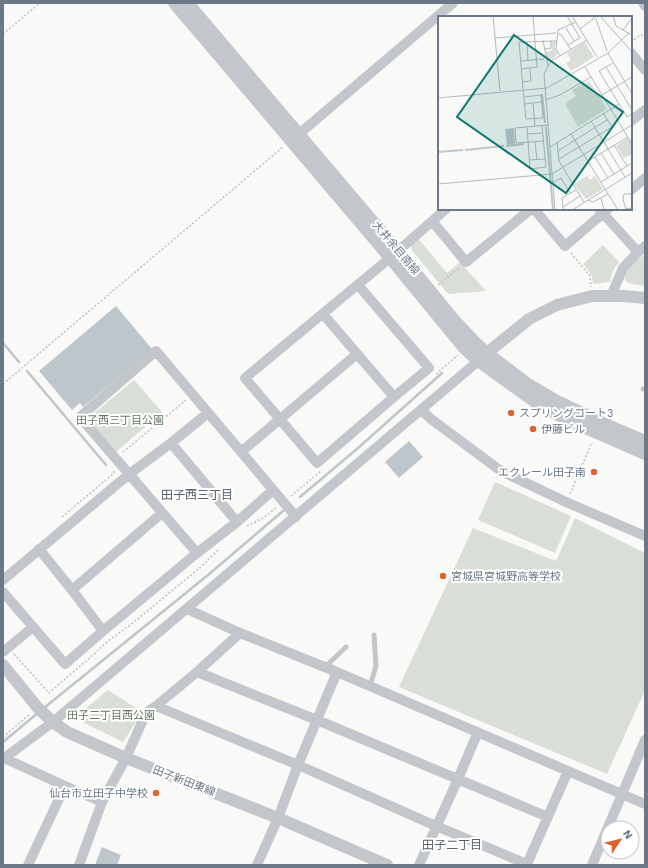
<svg xmlns="http://www.w3.org/2000/svg" width="648" height="868" viewBox="0 0 648 868" font-family="'Work Sans','Noto Sans JP',sans-serif">
  <style>
    .green { fill: #d9ded6 }
    .water { fill: #bdc6cb }
    .lines { fill: none; stroke-linecap: round; stroke-linejoin: round }
    .stream { stroke: #bdc6cb; stroke-width: 2.5 }
    .path { stroke: #bdbfc2; stroke-width: 1.5; stroke-dasharray: 2 2; stroke-linecap: butt }
    .service { stroke: #c3c6ca; stroke-width: 5 }
    .minor { stroke: #c3c6ca; stroke-width: 10 }
    .tertiary { stroke: #c3c6ca; stroke-width: 12 }
    .poi-dot { fill: #dc6434; stroke: #fff; stroke-width: 1.5 }
    .labels { text-anchor: middle; dominant-baseline: central; stroke-width: 4; stroke-linejoin: round; paint-order: stroke }
    .street-label { font-size: 11px; fill: #6a7887; stroke: #fff }
    .poi-label { font-size: 11px; fill: #6a7887; stroke: #fff; text-anchor: start }
    .park-label { font-size: 11px; fill: #677964; stroke: #fff }
    .neighbourhood-label { font-size: 12px; fill: #57626c; stroke: #fff }
    .inset-river { fill: none; stroke: #bdc6cb; stroke-width: 2 }
    .inset-road { fill: none; stroke: #b3b9c0; stroke-width: 1 }
    .view { fill: #0f766e; fill-opacity: 0.15; stroke: #0f766e; stroke-width: 2 }
    .inset-edge { fill: none; stroke: #6a7887; stroke-width: 2 }
  </style>
  <rect width="100%" height="100%" fill="#f9f9f7"/>
  <path class="green" d="M418,238L447,273L460,262L486,291L448,294L412,250L411,244Z
    M603,245L619,262C614,268 611,274 610,282L593,284L592,276L583,264Z
    M645,254V286L628,283L625,280C626,266 636,262 645,254Z
    M134,380L162,412L116,452L91,422L92,415Z
    M495,482L571,516L555,553L478,520Z
    M575,518L645,553V690L607,774L399,687L473,528L556,561Z
    M108,690L142,712L123,742L74,718Z"/>
  <path class="water" d="M116,306L152,349L83,407L80,403L72,410L39,371Z
    M409,441L423,457L399,478L385,462Z
    M102,847L121,855L117,865H95Z"/>
  <g class="lines">
    <path class="stream" d="M3,343L19,362
      M27,371L106,465
      M300,497L358,448L442,373
      M44,708L208,575L283,511
      M3,742L39,712"/>
    <path class="path" d="M3,34L40,3
      M631,42C635,39 640,34 645,35
      M571,253L590,276L591,287
      M438,285L459,268
      M436,374L458,355
      M3,384L283,147
      M123,452L186,400
      M570,494L592,442
      M291,496L321,471
      M62,517L114,473V471
      M247,526L263,518L276,508
      M14,654L49,693L92,656L108,641L134,622L202,566L218,550
      M3,737L30,714"/>
    <path class="service" d="M643,389H645
      M325,667L346,647
      M370,686L376,666L374,635"/>
    <path class="minor" d="M643,3L645,6
      M631,53L645,70
      M631,121L645,110
      M299,134L453,3
      M631,190L645,178
      M534,209L565,246L608,209
      M599,209L638,252
      M432,221L466,262L531,209
      M398,251L446,209
      M358,285L429,368L394,397L317,463L245,378L390,258
      M611,296L623,268L638,252L645,246
      M323,314L394,397
      M421,410L431,419L501,471L566,502L645,536
      M171,443L237,522
      M241,452L357,354
      M39,549L72,590L103,631
      M197,553L80,417L156,351L296,517
      M3,580L128,475L171,443L208,413
      M72,590L162,513
      M3,592L65,664L103,631L197,553L237,522L273,490
      M187,609L240,633L337,672L645,804
      M3,652L33,627
      M197,672L317,720L548,817
      M156,706L298,765L436,826L527,864L568,771
      M4,758L65,786L28,865
      M3,759L53,722L483,357
      M65,786L102,802
      M79,865L102,802L126,758L146,713L156,706L197,672L240,633
      M257,865L278,818L298,765L337,672
      M419,865L458,779L478,732
      M592,865L645,740"/>
    <path class="tertiary" d="M174,3L390,258L463,347L478,361L535,402L565,419L645,454
      M188,3L398,251L456,322L476,343L487,353L528,384L557,401L603,423L645,441
      M487,353L529,319L557,305L592,296H623L645,298
      M3,665L38,708L53,722L67,732L126,758L278,818L387,865"/>
  </g>
  <g class="poi-dot">
    <circle cx="511" cy="413" r="4"/>
    <circle cx="533" cy="429" r="4"/>
    <circle cx="594" cy="472" r="4"/>
    <circle cx="443" cy="576" r="4"/>
    <circle cx="156" cy="793" r="4"/>
  </g>
  <g class="labels">
    <g class="street-label">
      <text transform="translate(396 248) rotate(50)">大井余目南線</text>
      <text transform="translate(184 781) rotate(21)">田子新田東線</text>
    </g>
    <g class="poi-label">
      <text x="519" y="413">スプリングコート3</text>
      <text x="541" y="429">伊藤ビル</text>
      <text x="586" y="472" text-anchor="end">エクレール田子南</text>
      <text x="451" y="576">宮城県宮城野高等学校</text>
      <text x="148" y="793" text-anchor="end">仙台市立田子中学校</text>
    </g>
    <g class="park-label">
      <text x="120" y="420">田子西三丁目公園</text>
      <text x="111" y="715">田子二丁目西公園</text>
    </g>
    <g class="neighbourhood-label">
      <text x="197" y="495">田子西三丁目</text>
      <text x="452" y="845">田子二丁目</text>
    </g>
  </g>
  <g transform="translate(438 16)">
    <rect width="194" height="194" fill="#f9f9f7"/>
    <path d="M113,25L118,26L117,32L120,38L109,47L107,36L114,35ZM147,26L156,41L133,55L128,47L133,44L129,37ZM151,65L169,93L140,111L127,88L138,80L134,74ZM190,122L194,128V138L186,142L178,130ZM149,160L152,164L157,160L165,173L148,183L136,168Z" fill="#d9ded6"/>
    <path d="M76,112L77,128L69,129L67,113Z" fill="#bdc6cb"/>
    <path class="inset-river" d="M104,78L107,107M108,111L115,194M68,130L86,128M27,134L66,130M0,136L25,134"/>
    <path class="inset-road" d="M55,0L62,75M129,0L142,22L130,29M134,0L159,41M162,0L194,36M175,0L178,10L194,19M158,3L169,35M128,12L136,25M142,13L159,0M185,14L194,2M120,18H123L133,34M57,22L118,17M105,24L110,50M89,26L90,45M106,33L113,32V24M170,37L194,78M122,40L118,33L120,14L138,6M83,45L106,43M175,47L161,55L189,101L194,98M147,51L194,128M168,51L194,94M83,53L99,51L95,0M84,66L93,65L92,52M85,73L81,26L119,25M85,74L88,103L105,102L103,79L86,81M164,79L194,61M0,82L109,72L170,37L191,17M107,84L122,79L153,61M95,87L97,110M87,88L103,86M153,105L187,161M89,111L92,153L108,151L104,110M89,118L105,117M133,118L180,194M105,125L78,127L77,112L110,109M97,126L99,144M119,126L121,145L146,186M176,129L189,150M112,131L181,88M120,135L169,104M163,137L176,158M157,141L170,162M121,143L174,111L165,97M91,144L107,143M150,145L190,121M163,166L194,147M114,167L123,162L132,177M0,168L114,158L194,109M163,182L166,194M150,184L155,186L170,178M125,191L124,182L138,174M194,192L188,193L185,183L186,178H194M117,194L106,58L113,45L149,24M125,194V191L142,180M134,194L194,157"/>
    <path class="view" d="M76,19L185,96L128,177L19,101Z"/>
    <rect width="194" height="194" class="inset-edge"/>
  </g>
  <rect width="648" height="868" fill="none" stroke="#6a7887" stroke-width="8"/>
  <g transform="translate(620 840) rotate(55)"><circle r="19" fill="#ffffff" stroke="#c3c9cf"/>
  <path d="M0-3L7 15L0 10L-7 15Z" fill="#dc6434"/>
  <text y="-6" font-size="11" font-weight="bold" text-anchor="middle" fill="#6a7887">N</text>
  </g>
</svg>
